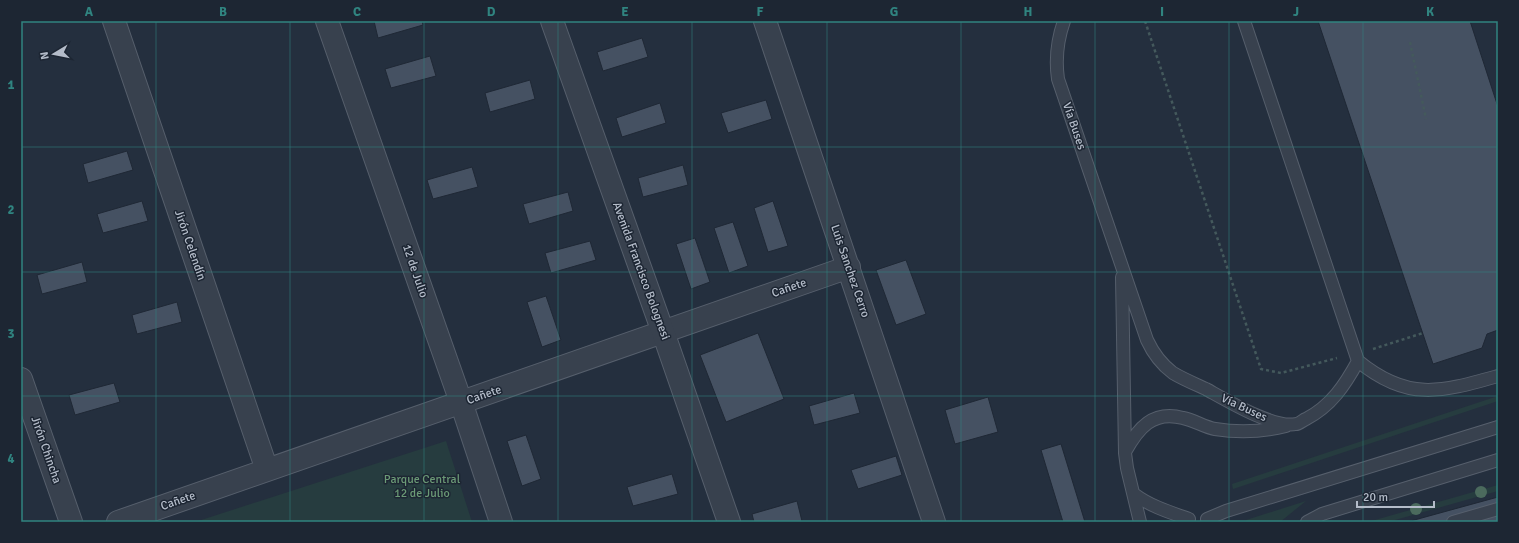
<svg xmlns="http://www.w3.org/2000/svg" width="1519" height="543" viewBox="0 0 1519 543" font-family="Signika,sans-serif">
  <style>
    .green { fill: #263c3f }
    .building { fill: #455162; stroke: #1f2835 }
    .lines { fill: none; stroke-linecap: round; stroke-linejoin: round }
    .service-casing { stroke: #565f6c; stroke-width: 14 }
    .minor-casing { stroke: #565f6c; stroke-width: 24 }
    .tertiary-casing { stroke: #565f6c; stroke-width: 24 }
    .path { stroke: #44595c; stroke-width: 2.5; stroke-dasharray: 3 3; stroke-linecap: butt }
    .service { stroke: #38414e; stroke-width: 12 }
    .minor { stroke: #38414e; stroke-width: 22 }
    .tertiary { stroke: #38414e; stroke-width: 22 }
    .tree { fill: #4b6a5d }
    .grid { fill: none; stroke: #308480; stroke-width: 1; stroke-opacity: 0.55 }
    .labels { text-anchor: middle; dominant-baseline: central; stroke-width: 3; stroke-linejoin: round; paint-order: stroke }
    .street-label { font-size: 12px; fill: #b4bcc9; stroke: #1d2633 }
    .park-label { font-size: 12px; fill: #6b9a76; stroke: #1d2633 }
    .neatline { fill: none; stroke: #308480; stroke-width: 1.5 }
    .grid-label { font-size: 13px; text-anchor: middle; font-weight: bold; fill: #308480 }
  </style>
  <rect width="100%" height="100%" fill="#242f3e"/>
  <path class="green" d="M1498,396V401L1233,489L1232,484Z
    M446,441L472,522H195Z
    M1498,485V491L1388,522H1368Z
    M1306,501L1280,522H1247L1246,520Z"/>
  <path class="building" d="M374,21H422L423,25L378,38Z
    M1318,21H1470L1498,107V330L1487,334L1482,348L1433,364Z
    M642,38L648,57L603,71L597,52Z
    M430,56L436,76L391,88L385,69Z
    M530,80L535,99L490,112L485,93Z
    M766,100L772,119L728,133L721,113Z
    M660,103L666,123L622,137L616,118Z
    M127,151L133,170L88,183L83,164Z
    M683,165L688,185L643,197L638,178Z
    M472,167L478,187L433,199L427,180Z
    M568,192L573,211L529,224L523,204Z
    M142,201L148,221L103,233L97,214Z
    M773,201L788,246L768,252L754,208Z
    M733,222L748,266L729,273L714,228Z
    M695,238L710,282L691,289L676,244Z
    M590,241L596,260L551,273L545,253Z
    M906,260L926,314L896,325L876,270Z
    M82,262L87,282L42,294L37,275Z
    M546,296L561,340L542,347L527,302Z
    M177,302L182,322L137,334L132,315Z
    M758,333L784,399L726,422L700,355Z
    M114,383L120,402L75,415L69,395Z
    M854,393L860,413L814,425L809,406Z
    M988,397L998,432L955,444L945,410Z
    M526,435L541,479L522,486L507,441Z
    M1061,444L1085,522H1063L1041,450Z
    M896,456L902,475L858,489L851,470Z
    M672,474L678,494L633,506L627,487Z
    M1498,497V522H1407Z
    M797,501L802,521L797,522H754L752,514Z"/>
  <g class="lines">
    <defs>
      <path id="service" d="M1064,21C1057,41 1055,58 1058,79L1147,340C1153,353 1161,364 1173,373C1183,379 1195,384 1206,389C1226,400 1274,429 1296,424C1299,424 1303,420 1306,419C1331,406 1345,385 1358,361L1244,21
        M1122,277L1125,453L1127,468L1140,522
        M1358,361C1408,402 1441,392 1498,376
        M1125,452C1138,428 1153,410 1183,418C1194,420 1204,427 1215,429C1239,433 1262,432 1286,426
        M1134,494C1150,506 1169,512 1189,519
        M1207,519L1226,511L1498,427
        M1307,522L1322,514L1498,460
        M1453,522L1498,509"/>
      <path id="minor" d="M114,21L267,470
        M327,21L461,402L501,522
        M765,21L934,522
        M21,379L71,522
        M118,522L849,267"/>
      <path id="tertiary" d="M552,21L663,332L729,522"/>
    </defs>
    <use href="#service" class="service-casing"/>
    <use href="#minor" class="minor-casing"/>
    <use href="#tertiary" class="tertiary-casing"/>
    <path class="path" d="M1145,21L1261,369L1281,373L1337,358
      M1410,42L1426,119
      M1373,349L1423,333"/>
    <use href="#service" class="service"/>
    <use href="#minor" class="minor"/>
    <use href="#tertiary" class="tertiary"/>
  </g>
  <g class="tree">
    <circle cx="1481" cy="492" r="6"/>
    <circle cx="1416" cy="509" r="6"/>
  </g>
  <path class="grid" d="M156,21V522M290,21V522M424,21V522M558,21V522M692,21V522M827,21V522M961,21V522M1095,21V522M1229,21V522M1363,21V522M21,147H1498M21,272H1498M21,396H1498"/>
  <g class="labels">
    <g class="street-label">
      <text transform="translate(1074 126) rotate(71)">Vía Buses</text>
      <text transform="translate(190 245) rotate(71)">Jirón Celendín</text>
      <text transform="translate(415 271) rotate(71)">12 de Julio</text>
      <text transform="translate(641 271) rotate(70)">Avenida Francisco Bolognesi</text>
      <text transform="translate(850 271) rotate(71)">Luis Sanchez Cerro</text>
      <text transform="translate(789 288) rotate(-19)">Cañete</text>
      <text transform="translate(484 395) rotate(-19)">Cañete</text>
      <text transform="translate(1244 408) rotate(25)">Vía Buses</text>
      <text transform="translate(46 450) rotate(71)">Jirón Chincha</text>
      <text transform="translate(178 501) rotate(-19)">Cañete</text>
    </g>
    <g class="park-label">
      <text x="422" y="479">Parque Central<tspan x="422" dy="14">12 de Julio</tspan></text>
    </g>
  </g>
  <rect width="1519" height="543" fill="none" stroke="#1d2633" stroke-width="44"/>
  <g transform="translate(54 54) rotate(260)" stroke="#1d2633" stroke-width="3" paint-order="stroke">
  <path d="M0-3L7 15L0 10L-7 15Z" fill="#b4bcc9"/>
  <text y="-6" font-size="11" font-weight="bold" text-anchor="middle" fill="#b4bcc9">N</text>
  </g>
  <path d="M1357 501v6h77v-6" fill="none" stroke="#b4bcc9" stroke-width="2"/>
  <text x="1363" y="501" font-size="12" fill="#b4bcc9" stroke="#1d2633" stroke-width="3" paint-order="stroke">20 m</text>
  <rect x="22" y="22" width="1475" height="499" class="neatline"/>
  <g class="grid-label">
    <text x="89" y="16">A</text>
    <text x="223" y="16">B</text>
    <text x="357" y="16">C</text>
    <text x="491" y="16">D</text>
    <text x="625" y="16">E</text>
    <text x="760" y="16">F</text>
    <text x="894" y="16">G</text>
    <text x="1028" y="16">H</text>
    <text x="1162" y="16">I</text>
    <text x="1296" y="16">J</text>
    <text x="1430" y="16">K</text>
    <text x="11" y="89">1</text>
    <text x="11" y="214">2</text>
    <text x="11" y="338">3</text>
    <text x="11" y="463">4</text>
  </g>
</svg>
